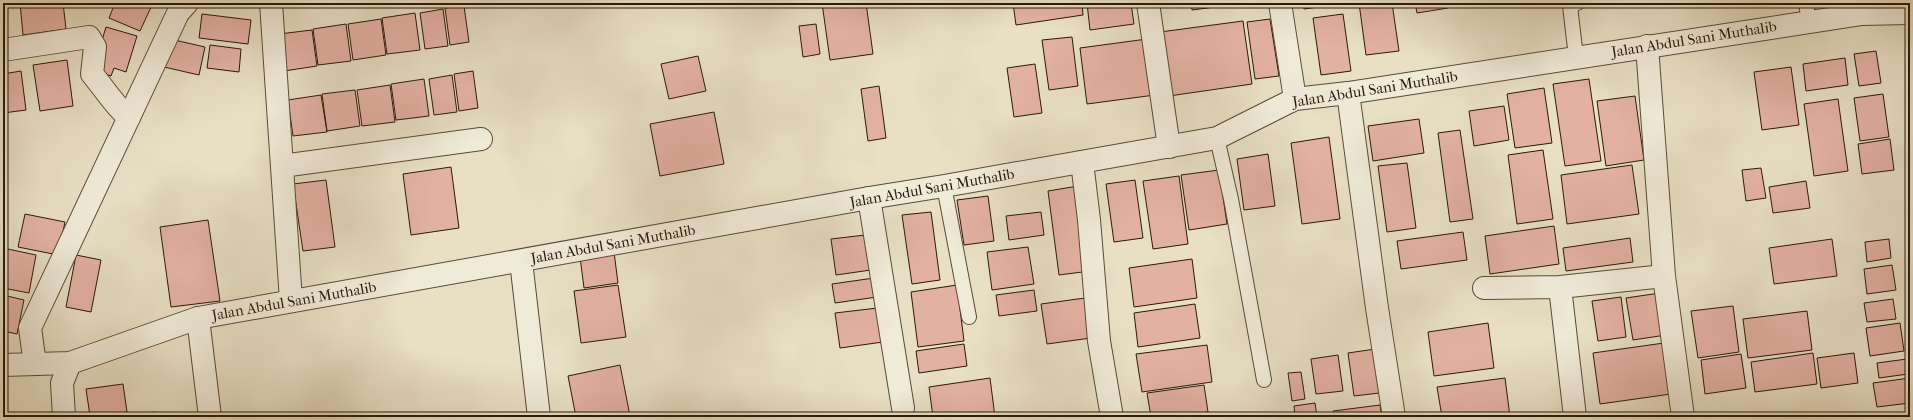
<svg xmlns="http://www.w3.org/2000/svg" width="1913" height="420" viewBox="0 0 1913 420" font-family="'IM FELL French Canon',serif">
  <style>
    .building { fill: #e3b1a2; stroke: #2b1809 }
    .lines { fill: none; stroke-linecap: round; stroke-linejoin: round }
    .service-casing { stroke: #5a4a38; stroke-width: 16 }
    .minor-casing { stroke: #5a4a38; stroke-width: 24 }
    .tertiary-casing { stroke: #5a4a38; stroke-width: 24 }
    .service { stroke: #f0ead9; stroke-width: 14 }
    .minor { stroke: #f0ead9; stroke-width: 22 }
    .tertiary { stroke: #f0ead9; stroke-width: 22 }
    .labels { text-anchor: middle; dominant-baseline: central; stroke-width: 3; stroke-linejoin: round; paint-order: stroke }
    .street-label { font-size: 15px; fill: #2b1809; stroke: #f0ead9 }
  </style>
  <rect width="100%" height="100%" fill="#e8dfc4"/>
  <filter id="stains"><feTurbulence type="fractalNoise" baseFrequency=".005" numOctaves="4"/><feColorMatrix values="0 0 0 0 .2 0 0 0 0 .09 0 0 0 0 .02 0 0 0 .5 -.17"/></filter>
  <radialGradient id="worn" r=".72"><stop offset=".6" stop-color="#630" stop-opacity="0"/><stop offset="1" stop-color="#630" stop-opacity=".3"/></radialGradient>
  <path class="building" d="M20,3H63L66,29L23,35Z
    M115,3H153L140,31L109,18Z
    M822,3H866L873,54L830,60Z
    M1013,3H1082L1083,15L1016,25Z
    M1087,3H1131L1134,24L1090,30Z
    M1191,3H1237V4L1192,10Z
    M1303,3H1345L1304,9Z
    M1359,3H1392L1399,51L1366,55Z
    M1415,3H1448V8L1417,13Z
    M464,6L469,42L450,45L445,8Z
    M443,9L448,46L425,49L420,13Z
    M415,13L420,50L387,54L382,18Z
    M202,14L251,20L248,44L199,38Z
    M1343,14L1351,71L1321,75L1313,18Z
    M381,19L386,55L353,60L348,24Z
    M1270,19L1279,76L1255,79L1247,22Z
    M1243,21L1252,84L1169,96L1160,32Z
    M346,24L351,61L318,65L313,29Z
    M816,24L820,54L803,57L799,26Z
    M106,27L137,36L126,72L114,68L111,76L93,70Z
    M312,30L317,66L284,71L279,34Z
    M1072,37L1078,86L1049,90L1042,40Z
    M170,39L205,47L199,75L164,67Z
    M1147,39L1155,95L1087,104L1080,48Z
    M210,45L241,49L239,72L207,68Z
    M1876,51L1881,83L1859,86L1854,54Z
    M698,56L706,91L669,99L661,64Z
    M1845,58L1848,85L1806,91L1803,64Z
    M67,60L73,106L40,111L33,65Z
    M1035,64L1042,113L1014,117L1007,68Z
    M1791,67L1799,125L1762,130L1754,72Z
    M21,71L26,110L3,113V74Z
    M473,71L478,108L459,111L454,74Z
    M452,75L457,112L434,115L429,79Z
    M424,79L429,116L396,120L391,84Z
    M1589,79L1601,161L1565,166L1553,84Z
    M390,85L395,122L362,126L357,90Z
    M879,86L886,138L868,141L861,89Z
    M1544,88L1552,143L1515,148L1507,94Z
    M355,90L360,126L327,131L322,94Z
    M1883,94L1889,137L1860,141L1854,98Z
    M321,95L327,132L293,136L288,100Z
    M1635,96L1644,160L1606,166L1597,101Z
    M1838,99L1848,171L1814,176L1804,104Z
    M1504,106L1509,140L1474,146L1469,111Z
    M714,112L724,164L660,176L650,124Z
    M1419,119L1424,153L1373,161L1368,126Z
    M1460,130L1473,219L1450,222L1438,133Z
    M1329,137L1340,219L1302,224L1291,143Z
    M1890,139L1894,170L1862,174L1858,144Z
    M1543,150L1553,219L1517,224L1508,155Z
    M1268,154L1275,206L1244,210L1237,159Z
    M1407,163L1416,228L1387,232L1378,166Z
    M1632,165L1639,214L1567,224L1561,175Z
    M451,167L459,228L411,235L403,174Z
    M1761,168L1766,198L1746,201L1742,170Z
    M1219,170L1227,224L1189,230L1181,175Z
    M1179,176L1188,244L1153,249L1143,181Z
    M326,180L335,247L303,251L293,184Z
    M1135,180L1143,238L1114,242L1106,184Z
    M1806,181L1810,208L1773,213L1769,187Z
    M1078,186L1090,271L1059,275L1048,191Z
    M988,196L994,241L964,245L957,200Z
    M931,212L940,280L912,284L902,215Z
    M1041,212L1044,235L1009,240L1006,216Z
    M25,214L65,222L58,255L18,247Z
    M208,220L220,301L171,307L160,227Z
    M1554,226L1559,264L1490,274L1485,236Z
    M1463,232L1467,260L1401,269L1397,241Z
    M874,234L878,269L836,275L831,239Z
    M1630,238L1633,262L1566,271L1563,248Z
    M1832,239L1837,276L1774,284L1769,248Z
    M1889,239L1891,258L1867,262L1865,242Z
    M1028,247L1034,284L992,290L987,252Z
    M3,248L36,255L29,293L3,288Z
    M614,252L618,283L584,288L580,257Z
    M76,255L101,260L91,312L66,307Z
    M1192,259L1197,298L1134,307L1129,268Z
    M1892,265L1896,290L1867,294L1864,269Z
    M881,277L884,296L835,303L832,284Z
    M618,285L626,337L581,343L574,291Z
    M957,285L964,341L918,347L911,292Z
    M1034,290L1037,311L999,316L996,295Z
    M1660,293L1666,335L1633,340L1626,298Z
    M3,295L24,300L17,334L3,331Z
    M1621,297L1626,337L1598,341L1592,301Z
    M1085,298L1091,338L1047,344L1041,304Z
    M1893,299L1896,319L1867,322L1864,303Z
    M1195,304L1200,338L1138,347L1134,313Z
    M1733,306L1739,352L1698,358L1691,311Z
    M886,307L890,341L840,348L835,313Z
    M1807,311L1812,350L1748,358L1743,319Z
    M1488,323L1494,368L1434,376L1428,332Z
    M1900,323L1904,351L1870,356L1866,328Z
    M1664,343L1671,394L1600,404L1593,353Z
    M964,344L967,366L919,373L916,351Z
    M1207,345L1212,382L1142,392L1136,354Z
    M1382,348L1388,392L1354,396L1348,353Z
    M1813,353L1817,384L1755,392L1751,362Z
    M1854,353L1858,383L1821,388L1817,358Z
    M1741,354L1746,388L1705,394L1701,360Z
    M1338,355L1343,391L1316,394L1311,359Z
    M1907,359L1908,374L1879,378L1877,363Z
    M620,365L630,416L576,417L568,376Z
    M1301,372L1305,399L1292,401L1288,373Z
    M990,378L995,417H933L929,387Z
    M1505,378L1510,417H1442L1437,387Z
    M1910,378V403L1877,407L1873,383Z
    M123,384L127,412L90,416L86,389Z
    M1204,385L1208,412L1170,417H1151L1147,393Z
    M1315,403L1317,417H1295L1294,406Z
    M1380,405L1382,417H1333V411Z
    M155,412L156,417H116Z
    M1910,413V417H1883Z"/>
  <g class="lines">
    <defs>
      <path id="service" d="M1806,3L1809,22
        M1576,57L1570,6L1577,3
        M1217,138L1231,199L1264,380
        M944,186L969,317"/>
      <path id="minor" d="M271,3L291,301
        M1148,3L1169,147
        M1280,3L1295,99
        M1647,46L1664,276L1683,417
        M3,50L89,37L95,47L92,74C104,88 114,105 129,118
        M1348,93L1377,308L1394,417
        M1082,162L1089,220L1099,341L1112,417
        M282,166L481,139
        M869,198L903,408
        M521,261L539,417
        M1560,287L1664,276
        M1484,288L1560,287L1575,417
        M198,318L210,417
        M35,364L30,328L178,13L187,3
        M64,417L62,383L70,363"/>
      <path id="tertiary" d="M3,365L70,363L198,318L869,198L944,186L1217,138L1295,99L1348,93L1862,14L1910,13"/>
    </defs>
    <use href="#service" class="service-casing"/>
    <use href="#minor" class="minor-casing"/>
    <use href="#tertiary" class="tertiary-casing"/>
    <use href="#service" class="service"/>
    <use href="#minor" class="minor"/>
    <use href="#tertiary" class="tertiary"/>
  </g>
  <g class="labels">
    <g class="street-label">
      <text transform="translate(1694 39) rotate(-9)">Jalan Abdul Sani Muthalib</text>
      <text transform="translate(1375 89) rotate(-9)">Jalan Abdul Sani Muthalib</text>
      <text transform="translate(932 188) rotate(-10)">Jalan Abdul Sani Muthalib</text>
      <text transform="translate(613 244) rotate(-10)">Jalan Abdul Sani Muthalib</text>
      <text transform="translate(294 301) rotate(-10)">Jalan Abdul Sani Muthalib</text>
    </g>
  </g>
  <rect width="1913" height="420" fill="none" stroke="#e8dfc4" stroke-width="16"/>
  <rect x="4" y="4" width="1905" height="412" fill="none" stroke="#2b1809" stroke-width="2"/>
  <rect x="8" y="8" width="1897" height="404" fill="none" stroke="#2b1809"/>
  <rect width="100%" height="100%" filter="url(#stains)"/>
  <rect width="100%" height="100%" fill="url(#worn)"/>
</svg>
